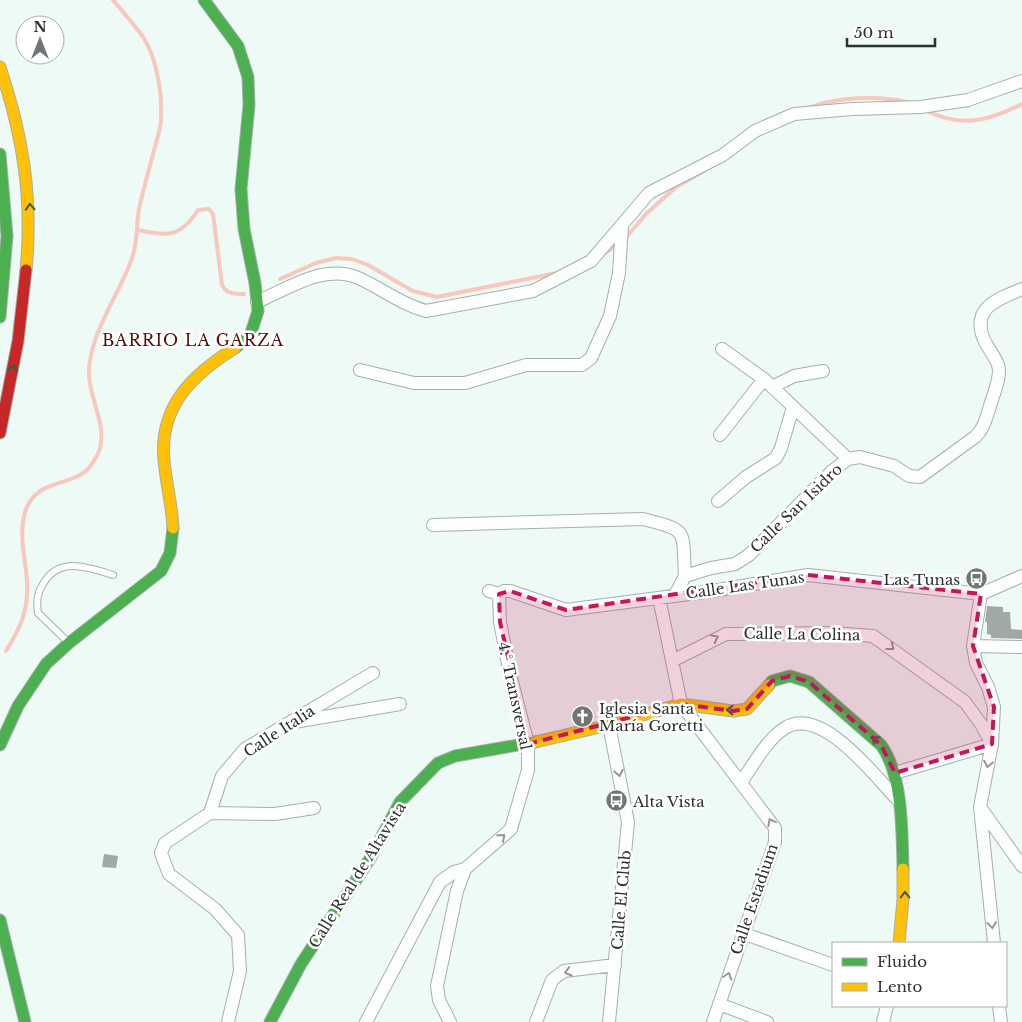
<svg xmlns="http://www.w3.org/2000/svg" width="1022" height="1022" viewBox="0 0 1022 1022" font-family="'Libre Baskerville',serif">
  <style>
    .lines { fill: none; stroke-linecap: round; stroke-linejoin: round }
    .stream { stroke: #f6c8be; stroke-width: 4 }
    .building { fill: #a0a9a6 }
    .lane-casing { stroke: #a6afac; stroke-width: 8 }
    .street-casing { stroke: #a6afac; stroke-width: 14 }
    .fast-casing { stroke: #a6afac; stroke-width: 13 }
    .slow-casing { stroke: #a6afac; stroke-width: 13 }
    .jam-casing { stroke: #a6afac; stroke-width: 13 }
    .lane { stroke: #fcfefe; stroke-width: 6 }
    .street { stroke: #fcfefe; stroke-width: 12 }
    .fast { stroke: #4caf50; stroke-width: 11 }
    .slow { stroke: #ffc107; stroke-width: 11 }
    .jam { stroke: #c62828; stroke-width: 11 }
    .oneway { stroke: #365d3a }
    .oneway2 { stroke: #939896 }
    .marked { fill: #c2185b; fill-opacity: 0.2; stroke: #c2185b; stroke-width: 4; stroke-dasharray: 10 6; stroke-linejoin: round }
    .labels { text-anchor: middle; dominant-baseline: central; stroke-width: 5; stroke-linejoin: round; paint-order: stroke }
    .street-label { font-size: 15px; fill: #2a312e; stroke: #fff }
    .poi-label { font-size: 15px; fill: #2a312e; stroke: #fff; text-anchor: start }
    .neighbourhood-label { font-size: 16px; letter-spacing: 1px; fill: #520e08; stroke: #fff }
  </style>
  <rect width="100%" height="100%" fill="#eefaf5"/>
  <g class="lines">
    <path class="stream" d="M808,108C837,97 876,95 907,102
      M927,111C962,128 988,121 1022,104
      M138,230C168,236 180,238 198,210L209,209L213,214L222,285C227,294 234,294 244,294
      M623,241L646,214L676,187L704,171
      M605,253L618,245
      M280,279L316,263L336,258L352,259L368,265L413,291L437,297L557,273
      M6,651C17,633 26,617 27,595C29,567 17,540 25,512C36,479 67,487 86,471C90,468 94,460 97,456C110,429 90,402 89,375C88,335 120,294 132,258C138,242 136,226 139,209C145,182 153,155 160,128C164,101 158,60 143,37C134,24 123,12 113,0"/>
  </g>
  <path class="building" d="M987,606L1003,607V612H1010L1011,629L1022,630V639L991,638V635L987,634V622H985Z
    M104,854L118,856L116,868L102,867Z"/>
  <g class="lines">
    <defs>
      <path id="lane" d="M68,642L38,613C36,602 37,593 43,584C59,556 87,567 113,575"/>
      <path id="street" d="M257,302C287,289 323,264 356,277C380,287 400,304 426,311L533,291L591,261L649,193L723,155L755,131L794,114L852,109L921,107L968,100L1022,81
        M722,349L764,379L848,459
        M360,370L414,383H465L526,365H582L591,358L610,316L619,273L622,226
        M772,387L794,376L823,371
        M720,435L764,379
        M718,501L746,477L776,458L781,448L793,407
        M433,525L643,519C690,531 682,529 685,576
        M499,594L504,591H510L566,610L712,591L808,575L981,594L1022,576
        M675,595L685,576L711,568L735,564L749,555L832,471L848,459L860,457L894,466L909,476L920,477L975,437C984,429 986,418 990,406C993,395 1002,376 998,365C995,357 989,349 985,342C969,308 998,299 1022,289
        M659,598L681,704L775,828V842L713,1022
        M973,646L1022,647
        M672,661L726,634L834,633L873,636L965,702L981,724L992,744L980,807L994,943
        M294,722L400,704
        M895,773L992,744L994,707L988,687L976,663L973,646L981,594
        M742,781C754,764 767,739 785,728C821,705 874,775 897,799
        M980,807L1022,866
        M210,813L275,814L314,808
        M742,933L833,965
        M719,1004L767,1022
        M999,1006L1001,1022
        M228,1022L240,971L238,935L215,909L169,874L161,853L165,843L210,813L222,776L245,749L373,673
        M366,1022L440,882L454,872L465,869L511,829L528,770V744L510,674L500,622L499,594L489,591
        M450,1022L439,1000L437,986L457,891L465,869
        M536,1022L552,980L564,971L615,965
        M609,1022L628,822L609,725
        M883,1022L887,1006"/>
      <path id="fast" d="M204,0L238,46L248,77L249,105L241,189L244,229L255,283L258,311L250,336L235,348
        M0,154L7,236L0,317
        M769,685L772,681L790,676L809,682L881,745C903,775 902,832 903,869
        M0,745L18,706L46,664L69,643L161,571L170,553L173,528
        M0,920L25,1022
        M270,1022L301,964L371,857L400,802L438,763L455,756L535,742"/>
      <path id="slow" d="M0,67C23,136 33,197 26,270
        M173,528C172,505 166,483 164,460C159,406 193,374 235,348
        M535,742L609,725L681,704L733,711L747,709L769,685
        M899,943L903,900V869"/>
      <path id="jam" d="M0,433L18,341L26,270"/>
    </defs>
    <use href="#lane" class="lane-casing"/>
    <use href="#street" class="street-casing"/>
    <use href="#fast" class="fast-casing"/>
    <use href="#slow" class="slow-casing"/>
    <use href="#jam" class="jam-casing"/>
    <use href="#lane" class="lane"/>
    <use href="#street" class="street"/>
    <use href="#fast" class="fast"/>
    <use href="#slow" class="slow"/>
    <use href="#jam" class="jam"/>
  </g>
  <defs><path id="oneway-chevron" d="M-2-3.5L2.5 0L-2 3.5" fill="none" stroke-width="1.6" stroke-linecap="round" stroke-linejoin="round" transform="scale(1.25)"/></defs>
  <g class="oneway">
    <use href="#oneway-chevron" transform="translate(30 207) rotate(-93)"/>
    <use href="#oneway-chevron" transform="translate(13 368) rotate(-79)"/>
    <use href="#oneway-chevron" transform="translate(730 710) rotate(-178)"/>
    <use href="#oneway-chevron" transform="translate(875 739) rotate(-138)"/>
    <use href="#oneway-chevron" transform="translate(905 895) rotate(-90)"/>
  </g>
  <g class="oneway2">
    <use href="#oneway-chevron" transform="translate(715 638) rotate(-26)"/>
    <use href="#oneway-chevron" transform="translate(891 647) rotate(37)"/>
    <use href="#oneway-chevron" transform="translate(988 764) rotate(101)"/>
    <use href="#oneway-chevron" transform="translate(619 773) rotate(79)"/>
    <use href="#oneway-chevron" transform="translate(771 822) rotate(-118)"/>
    <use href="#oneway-chevron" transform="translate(502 837) rotate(-41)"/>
    <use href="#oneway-chevron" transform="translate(992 925) rotate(84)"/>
    <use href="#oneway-chevron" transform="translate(568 972) rotate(163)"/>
    <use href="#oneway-chevron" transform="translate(728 976) rotate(-72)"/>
  </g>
  <path class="marked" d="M808,575L981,594L973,646L994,707L992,744L895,773L881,745L809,682L790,676L772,681L747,709L733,711L681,704L528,744L500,622L499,594L510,591L566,610Z"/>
  <defs>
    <symbol id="bus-disc" viewBox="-11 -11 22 22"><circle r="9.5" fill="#6f7774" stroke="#fff"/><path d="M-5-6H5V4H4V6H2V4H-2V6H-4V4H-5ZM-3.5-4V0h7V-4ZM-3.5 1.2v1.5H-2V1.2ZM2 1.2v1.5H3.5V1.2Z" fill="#fff"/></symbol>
    <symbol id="church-disc" viewBox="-11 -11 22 22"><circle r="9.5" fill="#6f7774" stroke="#fff"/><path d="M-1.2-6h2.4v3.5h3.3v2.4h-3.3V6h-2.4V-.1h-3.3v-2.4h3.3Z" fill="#fff"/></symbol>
  </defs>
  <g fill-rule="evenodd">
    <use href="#bus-disc" x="964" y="566" width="25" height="25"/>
    <use href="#church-disc" x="570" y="704" width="25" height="25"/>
    <use href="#bus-disc" x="604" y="788" width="25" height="25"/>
  </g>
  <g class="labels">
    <g class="street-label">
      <text transform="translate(796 508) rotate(-44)">Calle San Isidro</text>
      <text transform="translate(745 585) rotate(-8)">Calle Las Tunas</text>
      <text transform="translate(802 634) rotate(1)">Calle La Colina</text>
      <text transform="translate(515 696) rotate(78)">4.° Transversal</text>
      <text transform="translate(279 731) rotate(-33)">Calle Italia</text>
      <text transform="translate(357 875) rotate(-58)">Calle Real de Altavista</text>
      <text transform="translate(754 899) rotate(-71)">Calle Estadium</text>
      <text transform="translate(621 900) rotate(-85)">Calle El Club</text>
    </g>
    <g class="poi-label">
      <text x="960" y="579" text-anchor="end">Las Tunas</text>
      <text x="599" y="708">Iglesia Santa<tspan x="599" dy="17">María Goretti</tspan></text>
      <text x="633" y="801">Alta Vista</text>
    </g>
    <g class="neighbourhood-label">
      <text x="193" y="340">BARRIO LA GARZA</text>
    </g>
  </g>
  <rect x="832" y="942" width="175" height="65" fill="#ffffff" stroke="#aaadab"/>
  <rect x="842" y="958" width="25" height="8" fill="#4caf50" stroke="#aaadab"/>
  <text x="877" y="967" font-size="15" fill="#2a312e">Fluido</text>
  <rect x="842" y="983" width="25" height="8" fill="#ffc107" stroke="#aaadab"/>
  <text x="877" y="992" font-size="15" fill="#2a312e">Lento</text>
  <g transform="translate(40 40)"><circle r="24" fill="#ffffff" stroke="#aaadab"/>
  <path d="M0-4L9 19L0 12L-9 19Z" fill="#6f7774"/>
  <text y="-8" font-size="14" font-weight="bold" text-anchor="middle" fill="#2a312e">N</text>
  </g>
  <path d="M847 38v8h88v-8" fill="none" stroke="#2a312e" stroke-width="2.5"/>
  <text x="854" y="38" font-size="15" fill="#2a312e" stroke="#ffffff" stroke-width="4" paint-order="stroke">50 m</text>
</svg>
